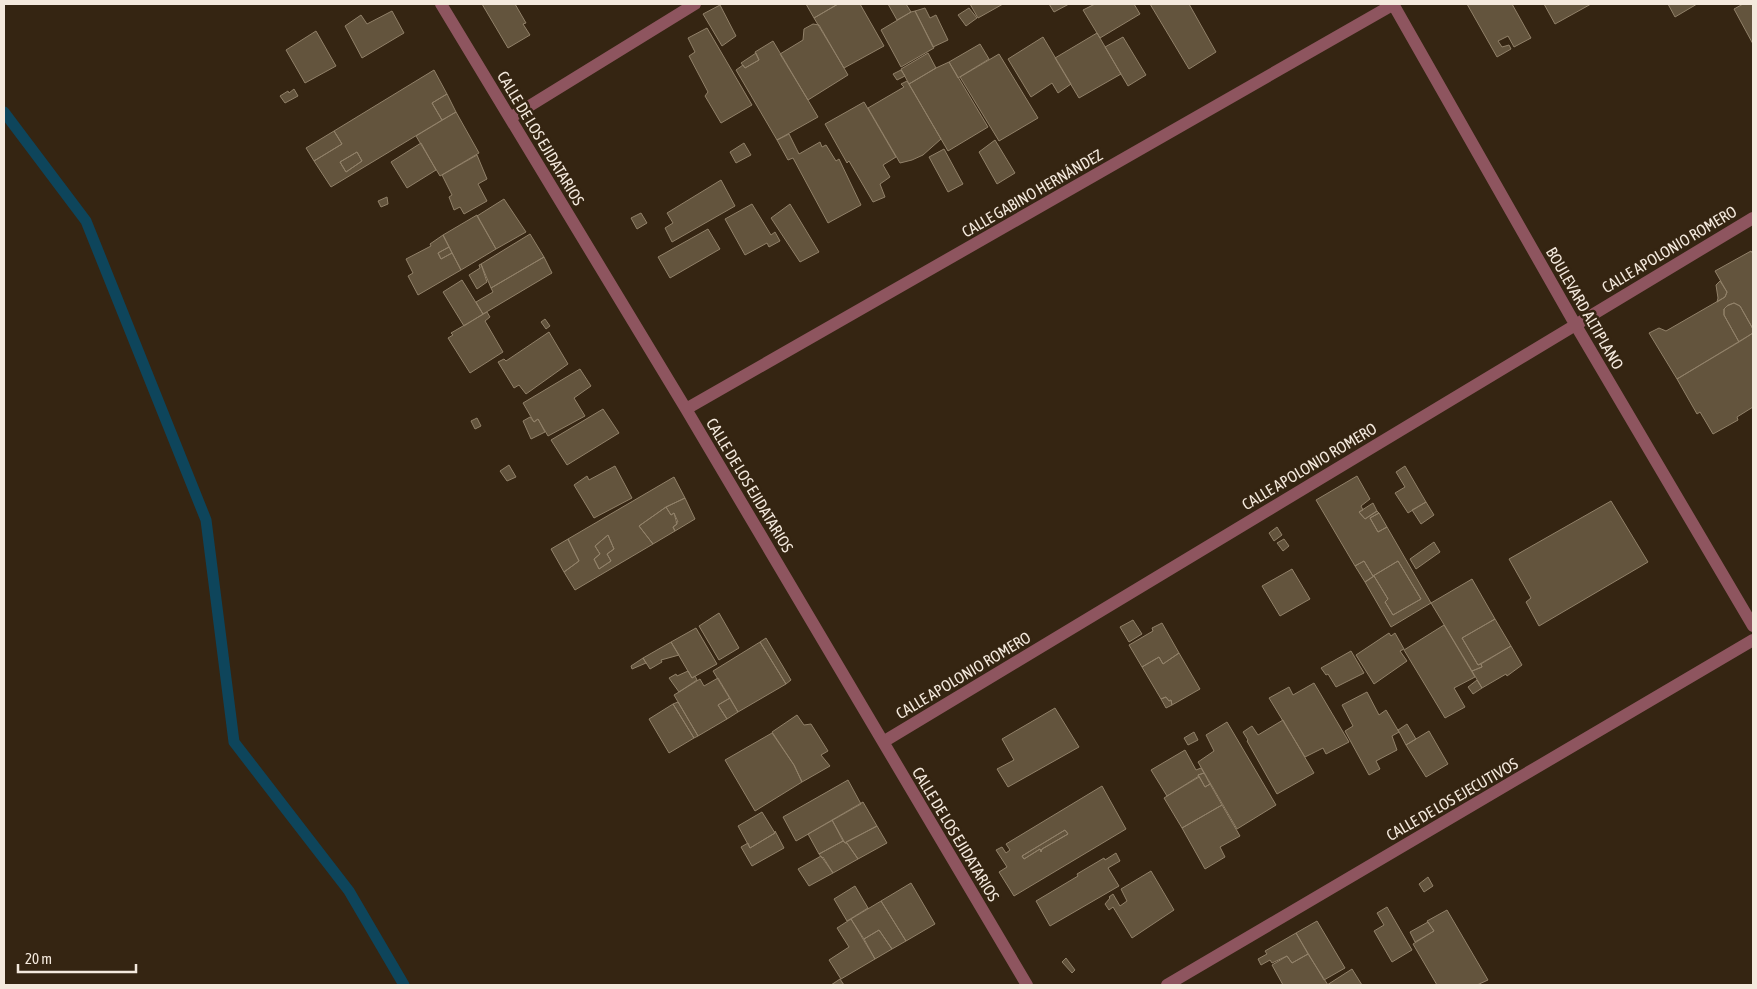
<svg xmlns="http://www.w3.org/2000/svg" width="1757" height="989" viewBox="0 0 1757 989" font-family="'Asap Condensed',sans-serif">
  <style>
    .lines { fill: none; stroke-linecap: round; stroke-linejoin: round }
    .stream { stroke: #0e455b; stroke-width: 11 }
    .building { fill: #63543d; stroke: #918169; fill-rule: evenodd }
    .minor { stroke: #8e555f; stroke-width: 12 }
    .labels { text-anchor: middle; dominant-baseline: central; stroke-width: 5; stroke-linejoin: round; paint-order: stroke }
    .street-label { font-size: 16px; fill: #f4e9dd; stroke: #352512 }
  </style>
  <rect width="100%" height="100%" fill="#352512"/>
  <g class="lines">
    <path class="stream" d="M4,112L86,221L206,520L234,742L349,891L404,985"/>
  </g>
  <path class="building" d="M482,4H515L526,23L523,24L530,35L508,48Z
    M806,4H838L814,18Z
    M838,4H860L884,46L844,68L814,18Z
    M888,4H906L911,12L897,20Z
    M970,4H1003L978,18Z
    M1049,4H1069L1054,12Z
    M1095,4H1134L1140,14L1100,38L1083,10Z
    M1150,4H1189L1216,52L1189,69Z
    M1467,4H1512L1531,38L1514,47L1508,36L1498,41L1502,47L1509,45L1511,49L1497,57Z
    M1544,4H1591L1555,24Z
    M1668,4H1697L1675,17Z
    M1743,4H1753V44L1734,9Z
    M720,5L736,36L722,46L703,14Z
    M925,8L930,18L936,15L948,40L933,47L915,11Z
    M969,8L977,18L966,26L958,15Z
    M392,11L404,33L362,58L345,26L361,15L367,24Z
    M915,11L934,48L901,67L881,30L911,12Z
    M813,24L819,25L848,75L808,100L780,54L803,40L804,29Z
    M707,28L752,105L721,123L705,96L708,92L689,56L695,52L688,38Z
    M316,31L336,66L305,83L286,50Z
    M1097,33L1121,74L1079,98L1055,58Z
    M1043,37L1071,84L1058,93L1052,83L1031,97L1008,59Z
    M1123,37L1146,75L1128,86L1105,47Z
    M773,41L818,117L777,140L736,70L743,65L745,68L759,60L755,52Z
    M980,44L989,59L958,78L949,62Z
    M756,53L759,60L745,68L741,63Z
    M928,53L936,68L909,84L901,69Z
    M999,54L1038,118L999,141L960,77Z
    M949,62L988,127L948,151L909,84L936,68Z
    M434,70L447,94L432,103L442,120L331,187L314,161L342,144L334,131ZM357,152L362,161L346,172L340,162Z
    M901,70L905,76L897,80L893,74Z
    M907,81L941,139L923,155L912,160L900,163L868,108L904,87L901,84Z
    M294,89L298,96L285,103L280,96L288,91L289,93Z
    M447,94L456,112L442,120L432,103Z
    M864,102L896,157L883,165L890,177L880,184L885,197L873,202L849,161L847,163L825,124Z
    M456,112L479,153L440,176L416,136Z
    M334,131L342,144L314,161L306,148Z
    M789,134L799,154L820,142L822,147L826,145L836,161L839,159L861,205L828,223L793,158L788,160L777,140Z
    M995,140L1015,173L997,184L979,152Z
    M421,143L436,170L407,188L391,162Z
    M744,143L751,155L736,163L730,152Z
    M944,149L963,184L948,192L929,157Z
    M357,152L362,161L346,172L340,162Z
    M477,155L487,179L478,184L487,201L464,214L460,207L454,210L449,197L452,195L442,175Z
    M721,180L735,206L672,242L665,228L673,223L667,213Z
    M387,197L388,204L381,207L378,201Z
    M504,199L526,232L496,249L477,216Z
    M752,204L771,235L775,232L780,241L769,247L767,243L745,255L725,219Z
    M790,204L819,252L800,262L771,218Z
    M641,213L647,223L637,229L631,218Z
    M477,215L496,249L461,270L443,235Z
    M708,229L720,249L670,278L658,257Z
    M530,234L544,257L491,288L481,264Z
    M443,235L449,247L438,253L441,259L452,253L461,270L418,295L408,276L413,273L406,259L431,246L430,244Z
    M449,247L452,253L441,259L438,253Z
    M1751,251L1753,254V329L1740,306L1734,303L1728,305L1724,309V315L1739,342L1677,379L1649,333L1659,328L1666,331L1725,297L1727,292L1715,271Z
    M544,257L552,273L483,314L476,302L493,292L491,288Z
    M481,264L487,282L477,289L469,275L480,268L479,265Z
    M462,280L483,314L464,326L443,292Z
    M1720,281L1727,292L1725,297L1717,302L1718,298L1716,285Z
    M1734,303L1740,306L1753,329V333L1739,342L1724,315V309L1727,306Z
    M487,312L490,317L485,321L503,352L470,373L448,338L453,335L451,333Z
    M545,319L550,326L546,329L541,322Z
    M549,332L568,364L526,394L519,385L514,388L498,362L504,359L506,361Z
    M1753,333V407L1737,417L1738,420L1713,434L1700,412L1697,414L1677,379Z
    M580,369L591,386L574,398L585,416L548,436L538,419L534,422L523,403Z
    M603,409L619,433L567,465L551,440Z
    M530,417L534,422L538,419L545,432L531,439L523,421Z
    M477,418L481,426L475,429L471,421Z
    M509,465L516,477L507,481L500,471Z
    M615,466L632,498L594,518L574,485L587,476L589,480Z
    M1405,466L1426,502L1408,513L1395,493L1405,487L1396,472Z
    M1357,476L1370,499L1361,506L1363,510L1359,512L1365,519L1377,511L1379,513L1370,518L1378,532L1387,527L1431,603L1391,627L1365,582L1374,576L1388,599L1385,602L1393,615L1421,599L1398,561L1373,576L1364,561L1355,566L1316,500Z
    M674,477L685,498L666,507L639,526L653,544L575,590L564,572L579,561L568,539ZM608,535L614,549L607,554L611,561L599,569L594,559L600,554L595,546Z
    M685,498L695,519L675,531L673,527L677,524L676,522H678L674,513L671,515L666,507Z
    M1611,501L1648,562L1539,626L1526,602L1531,598L1509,559Z
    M1426,502L1434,515L1421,524L1412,510Z
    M1373,503L1377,511L1365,519L1359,512Z
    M666,507L671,515L674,513L677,524L673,527L675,531L653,544L639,526Z
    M1379,513L1387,527L1378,532L1370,518Z
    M1277,527L1282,535L1274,541L1269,533Z
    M608,535L614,549L607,554L611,561L599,569L594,559L600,554L595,546Z
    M568,539L579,561L564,572L551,549Z
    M1284,539L1289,546L1283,551L1277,543Z
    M1434,542L1440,552L1416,569L1410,559Z
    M1364,561L1373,576L1398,561L1421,599L1393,615L1385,602L1388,599L1374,576L1365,582L1355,566Z
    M1292,569L1310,599L1280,616L1262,586Z
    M1472,579L1495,619L1462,638L1478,665L1481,664L1482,667L1472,671L1431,603Z
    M719,613L739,648L719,660L699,626Z
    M1495,619L1511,646L1478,665L1462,638Z
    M1133,620L1142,634L1129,642L1120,627Z
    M1162,623L1179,653L1163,664L1159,657L1142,667L1129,645L1153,631L1152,628Z
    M1444,625L1475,677L1454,688L1465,707L1445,718L1404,650Z
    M696,628L717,664L692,678L671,642Z
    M1389,633L1391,636L1395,633L1404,649L1400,651L1407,661L1374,684L1356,655Z
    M766,638L791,680L786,684L760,642Z
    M671,642L679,655L661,660L662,662L650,669L643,658Z
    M760,642L786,684L738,712L713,671Z
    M1511,646L1522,665L1507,676L1506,674L1482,688L1472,671L1482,667L1481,664Z
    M1351,651L1364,673L1336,687L1328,674L1326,675L1321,668Z
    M1179,653L1200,689L1172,705L1171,700L1169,701L1166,697L1161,699L1142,667L1159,657L1163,664Z
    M643,658L646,663L632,669L631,666Z
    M688,671L692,678L695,676L697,680L679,692L669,678L676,674L677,676Z
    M718,678L730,698L718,705L727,719L698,736L674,695L700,679L704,686Z
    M1477,680L1482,688L1473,694L1468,687Z
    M1314,683L1349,742L1326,754L1323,748L1305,757L1269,698L1289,687L1293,695Z
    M1367,692L1379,715L1386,710L1399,732L1392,736L1397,750L1376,761L1380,769L1369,775L1345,731L1353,726L1342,705Z
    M1166,697L1169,701L1171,700L1172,705L1166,708L1161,699Z
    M730,698L738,712L727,719L718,705Z
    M678,702L698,736L694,738L673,704Z
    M673,704L694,738L669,753L649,719Z
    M1055,708L1079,747L1008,787L997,769L1014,760L1002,739Z
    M797,715L804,725L811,724L828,751L821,755L830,766L802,782L794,765L772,732Z
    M1283,720L1314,773L1277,794L1247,741L1248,740L1243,732L1252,726L1258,735Z
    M1227,722L1276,805L1237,829L1198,762L1214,751L1206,735Z
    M1407,724L1416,739L1406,745L1398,730Z
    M1429,731L1448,764L1426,777L1406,745Z
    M1194,732L1198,740L1188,745L1184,738Z
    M772,733L794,765L802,782L755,811L725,760Z
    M1185,750L1196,770L1201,768L1204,773L1198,775L1199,777L1167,796L1151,770Z
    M1204,773L1210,784L1205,787L1198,775Z
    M1199,776L1205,787L1210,784L1222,805L1182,828L1164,798Z
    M848,780L861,804L796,841L783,817Z
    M1102,786L1126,829L1014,896L999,872L1007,867L996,850L1002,847L1006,853L1010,850L1006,844ZM1065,830L1068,834L1042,849L1041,852L1040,849L1024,859L1022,856Z
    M863,802L877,826L845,843L832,820Z
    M1222,805L1240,836L1220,847L1225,857L1205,869L1182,828Z
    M762,812L775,833L750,848L738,826Z
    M832,820L843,841L819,854L808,834Z
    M877,826L887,843L858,859L846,842Z
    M1065,830L1068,834L1042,849L1041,852L1040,849L1024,859L1022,856Z
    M775,831L784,848L752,866L741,847L748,843L750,848L775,833Z
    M843,841L845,843H847L858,859L833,873L823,857L822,858L819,854Z
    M1116,853L1120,861L1108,868L1119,886L1050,926L1036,901L1078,876L1077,874L1104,858L1105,860Z
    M821,856L833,873L809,886L798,869Z
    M1151,871L1174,910L1132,938L1113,907L1109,910L1105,904L1110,898L1109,897L1113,894L1120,906L1127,901L1121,889Z
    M1428,877L1433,886L1424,892L1419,884Z
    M911,883L935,924L906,941L881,901Z
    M855,886L868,908L847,921L834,899Z
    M881,901L906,941L892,949L879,930L864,939L851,919Z
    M1387,907L1412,950L1392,962L1374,931L1384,925L1377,913Z
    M1447,910L1488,980L1477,985H1437L1413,944L1434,931L1427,921Z
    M851,919L875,959L841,979L829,960L849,947L837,928Z
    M1317,921L1345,968L1324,980L1296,933Z
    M1428,922L1434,931L1415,942L1410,932Z
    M879,930L892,949L875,959L864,939Z
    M1296,933L1308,954L1292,963L1287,956L1272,963L1270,960L1261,965L1258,959L1267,954L1265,951Z
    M1308,954L1328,985H1283L1272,965L1287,956L1292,963Z
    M1066,958L1075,970L1072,973L1062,962Z
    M1352,969L1362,985H1327Z
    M840,979L844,985H831Z"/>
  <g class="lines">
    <path class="minor" d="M441,4L686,409L1027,985
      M1393,4L1575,324L1753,626
      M510,118L695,4
      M686,409L1394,4
      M883,742L1753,218
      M1167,985L1753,640"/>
  </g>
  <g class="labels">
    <g class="street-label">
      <text transform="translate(541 138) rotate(59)">CALLE DE LOS EJIDATARIOS</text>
      <text transform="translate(1032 193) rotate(-30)">CALLE GABINO HERNÁNDEZ</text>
      <text transform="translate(1669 249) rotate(-31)">CALLE APOLONIO ROMERO</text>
      <text transform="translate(1585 308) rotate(60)">BOULEVARD ALTIPLANO</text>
      <text transform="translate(1309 466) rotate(-31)">CALLE APOLONIO ROMERO</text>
      <text transform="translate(750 485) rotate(59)">CALLE DE LOS EJIDATARIOS</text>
      <text transform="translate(963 675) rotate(-31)">CALLE APOLONIO ROMERO</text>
      <text transform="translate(1452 799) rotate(-30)">CALLE DE LOS EJECUTIVOS</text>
      <text transform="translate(956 834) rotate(59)">CALLE DE LOS EJIDATARIOS</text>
    </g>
  </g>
  <rect width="1757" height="989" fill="none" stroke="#f4e9dd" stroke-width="10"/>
  <path d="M18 964v8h118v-8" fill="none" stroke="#f4e9dd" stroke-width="2.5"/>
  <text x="25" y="964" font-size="15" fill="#f4e9dd" stroke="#352512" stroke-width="4" paint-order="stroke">20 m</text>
</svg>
